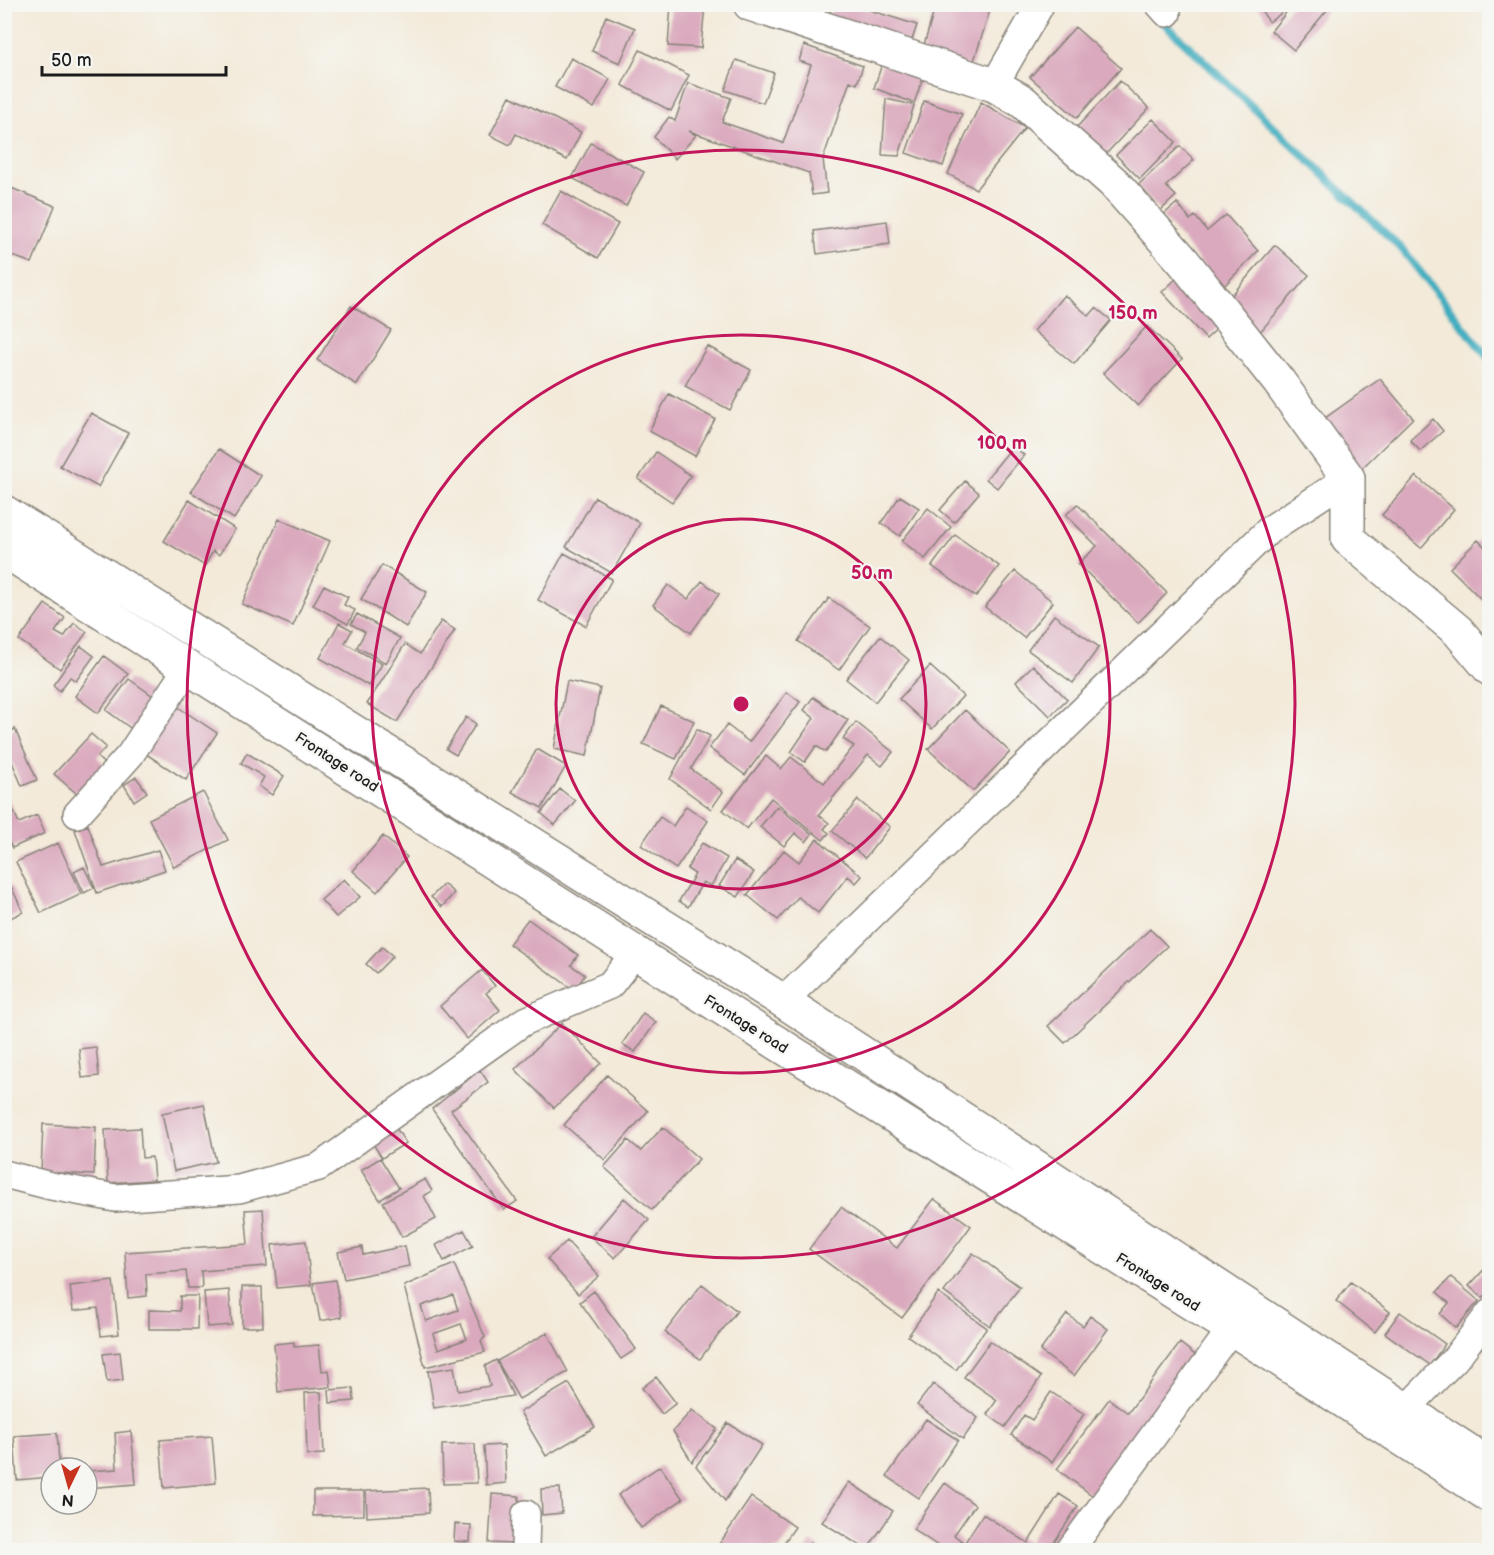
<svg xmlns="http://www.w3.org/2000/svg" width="1494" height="1555" viewBox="0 0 1494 1555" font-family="'Balsamiq Sans',sans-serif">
<rect width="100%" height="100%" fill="#f6f6f2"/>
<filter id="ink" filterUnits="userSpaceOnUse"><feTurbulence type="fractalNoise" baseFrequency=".0167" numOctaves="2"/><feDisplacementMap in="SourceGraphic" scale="12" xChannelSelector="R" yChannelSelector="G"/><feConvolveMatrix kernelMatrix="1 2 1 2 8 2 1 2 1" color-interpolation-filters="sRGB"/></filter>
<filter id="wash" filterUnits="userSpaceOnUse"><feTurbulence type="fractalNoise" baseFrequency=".008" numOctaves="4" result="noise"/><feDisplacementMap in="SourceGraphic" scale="24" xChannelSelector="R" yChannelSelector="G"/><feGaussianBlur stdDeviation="1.35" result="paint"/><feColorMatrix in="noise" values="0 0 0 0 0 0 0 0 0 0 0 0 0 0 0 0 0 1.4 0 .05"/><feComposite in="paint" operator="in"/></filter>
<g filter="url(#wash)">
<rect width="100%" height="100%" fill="#f3ead9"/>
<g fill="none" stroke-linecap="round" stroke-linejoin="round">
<!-- stream -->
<path stroke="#40adbf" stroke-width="8" d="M 1162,21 L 1401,248 L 1490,360"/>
</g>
<g id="blocks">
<!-- building -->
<path fill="#daa9bd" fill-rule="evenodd" d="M 671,4 L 705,4 L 701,48 L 668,46 Z
M 833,4 L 850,4 L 917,25 L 911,43 L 828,18 Z
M 936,4 L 992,4 L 972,67 L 922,52 Z
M 1257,4 L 1278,4 L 1283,12 L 1269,22 Z
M 1293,4 L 1332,4 L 1294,50 L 1271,31 Z
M 606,16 L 635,28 L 620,63 L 592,51 Z
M 1075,27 L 1121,68 L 1077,118 L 1030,77 Z
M 804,45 L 863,66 L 857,84 L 850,81 L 823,159 L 827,193 L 812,195 L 809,173 L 689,131 L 696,135 L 675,159 L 654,137 L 669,117 L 675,121 L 688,83 L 731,98 L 722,122 L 783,143 L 811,65 L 799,61 Z
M 640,50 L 689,75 L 671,111 L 622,85 Z
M 571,58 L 610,79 L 594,108 L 555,87 Z
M 736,60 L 774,73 L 763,103 L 725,90 Z
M 882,64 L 923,78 L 914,103 L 874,88 Z
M 1120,81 L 1149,108 L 1106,154 L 1077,127 Z
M 510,96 L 581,132 L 567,160 L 516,134 L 510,145 L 490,135 Z
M 886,99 L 914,105 L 899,156 L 882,155 Z
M 924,101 L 962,114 L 943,166 L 906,153 Z
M 981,102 L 1025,128 L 976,189 L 948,174 Z
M 1153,119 L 1176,142 L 1140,179 L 1116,155 Z
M 591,143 L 644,172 L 626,206 L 572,178 Z
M 1180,146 L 1194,160 L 1166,186 L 1176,196 L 1160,211 L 1137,186 Z
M 4,185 L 55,206 L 32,263 L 4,253 Z
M 561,191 L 618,224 L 598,258 L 542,225 Z
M 1177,203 L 1190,220 L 1195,216 L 1207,231 L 1226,215 L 1258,251 L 1222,288 L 1162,216 Z
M 887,221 L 890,244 L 817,254 L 814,231 Z
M 1275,245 L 1309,275 L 1259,333 L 1225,303 Z
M 1178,277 L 1222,324 L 1206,339 L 1162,292 Z
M 1064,295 L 1089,316 L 1096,308 L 1111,320 L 1074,364 L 1034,331 Z
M 351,306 L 391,330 L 357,385 L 317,360 Z
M 1147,326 L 1182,359 L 1138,406 L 1103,373 Z
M 707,346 L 751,370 L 730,410 L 685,386 Z
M 1380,379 L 1413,418 L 1360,470 L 1321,421 Z
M 669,394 L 715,419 L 695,456 L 649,431 Z
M 91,413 L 128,433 L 98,487 L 60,466 Z
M 1433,419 L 1443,431 L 1420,451 L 1410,440 Z
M 1013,446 L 1024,455 L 997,488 L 986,479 Z
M 219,449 L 261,476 L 234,519 L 191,492 Z
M 656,452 L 691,476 L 672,502 L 638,479 Z
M 1416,476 L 1454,509 L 1421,548 L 1382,515 Z
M 965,481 L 979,493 L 954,522 L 940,510 Z
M 900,496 L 919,508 L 900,536 L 881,523 Z
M 595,497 L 640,523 L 612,573 L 566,547 Z
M 189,500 L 235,529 L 219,555 L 213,551 L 205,566 L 164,541 Z
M 1077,504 L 1167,593 L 1138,623 L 1078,564 L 1097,546 L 1066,515 Z
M 928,508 L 951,527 L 925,559 L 902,541 Z
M 279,519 L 330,541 L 293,626 L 242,604 Z
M 955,535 L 999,566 L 976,597 L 932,566 Z
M 1478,540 L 1490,552 L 1490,608 L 1450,568 Z
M 564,553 L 612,579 L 586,626 L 538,600 Z
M 382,565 L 427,592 L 406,627 L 361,599 Z
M 1015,571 L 1053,602 L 1024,638 L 985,607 Z
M 702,581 L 719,594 L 691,633 L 653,605 L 668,585 L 688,599 Z
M 324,585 L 348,597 L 344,605 L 355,610 L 348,624 L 313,605 Z
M 829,598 L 870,626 L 839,670 L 798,641 Z
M 45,604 L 65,618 L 55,632 L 64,637 L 74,623 L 87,632 L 60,669 L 19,640 Z
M 357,614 L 400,638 L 386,663 L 357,647 L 365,632 L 351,624 Z
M 1054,615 L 1099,647 L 1073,683 L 1028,650 Z
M 441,621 L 455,630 L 397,722 L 367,704 L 405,644 L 420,654 Z
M 339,623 L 352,630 L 345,643 L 382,664 L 369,686 L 320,658 Z
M 880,636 L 909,660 L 875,702 L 846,679 Z
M 81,646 L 94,656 L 76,681 L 70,677 L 60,691 L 53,685 Z
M 104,656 L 128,674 L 98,713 L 75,696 Z
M 1033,665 L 1067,699 L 1050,716 L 1016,682 Z
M 930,666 L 963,696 L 932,729 L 899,699 Z
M 129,679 L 160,701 L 137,733 L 106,710 Z
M 567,681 L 600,688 L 587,756 L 554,749 Z
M 787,692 L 800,702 L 745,775 L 709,748 L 727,725 L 749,742 Z
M 813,697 L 848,720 L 826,752 L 816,746 L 805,762 L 791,752 L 814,718 L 804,710 Z
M 175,705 L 217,733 L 186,780 L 143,752 Z
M 661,706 L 694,721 L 676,759 L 643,744 Z
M 965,710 L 1010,752 L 973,791 L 928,749 Z
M 466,717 L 476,724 L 456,755 L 446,749 Z
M 856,722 L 893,752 L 882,766 L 868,755 L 819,815 L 829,823 L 824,829 L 829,833 L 823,840 L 771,798 L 747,829 L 723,810 L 766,756 L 781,769 L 791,757 L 824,783 L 854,746 L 843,739 Z
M 15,729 L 37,780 L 22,786 L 5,745 L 5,733 Z
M 697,729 L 710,736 L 691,769 L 723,792 L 711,809 L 670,779 Z
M 91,734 L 106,747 L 97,757 L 112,771 L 85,801 L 54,774 Z
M 537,749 L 566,766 L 542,808 L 512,792 Z
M 247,753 L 284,776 L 272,795 L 259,786 L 264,777 L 241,763 Z
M 136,777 L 147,792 L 134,801 L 124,785 Z
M 560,789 L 575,801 L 555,825 L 541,813 Z
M 203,792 L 228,840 L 174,867 L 149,819 Z
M 6,794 L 19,823 L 37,815 L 45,833 L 12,848 L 4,832 Z
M 858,800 L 890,827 L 865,858 L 832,831 Z
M 686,806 L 708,821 L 676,869 L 641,845 L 660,817 L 673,826 Z
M 777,806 L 812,834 L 806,842 L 795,833 L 784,846 L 760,827 Z
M 88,825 L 103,867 L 158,850 L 165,870 L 97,893 L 75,830 Z
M 383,836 L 407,857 L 377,892 L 353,871 Z
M 817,839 L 862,876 L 856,883 L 848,876 L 818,913 L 798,897 L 778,920 L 747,895 L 784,850 L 799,862 Z
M 58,843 L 82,894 L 41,913 L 16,862 Z
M 702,843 L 727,858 L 711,886 L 703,882 L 688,907 L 679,901 L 695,874 L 687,869 Z
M 735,860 L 754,872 L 738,897 L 719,886 Z
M 84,867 L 94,888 L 84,893 L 74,872 Z
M 344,879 L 360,897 L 336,917 L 321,900 Z
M 444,884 L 454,893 L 442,907 L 431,897 Z
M 11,886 L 23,912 L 4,921 L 4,888 Z
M 528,919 L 578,955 L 571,965 L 585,975 L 574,990 L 509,944 Z
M 1150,929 L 1167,946 L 1065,1043 L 1048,1026 Z
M 382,947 L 393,956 L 376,973 L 366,964 Z
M 482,970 L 495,986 L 486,993 L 500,1010 L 467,1039 L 440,1006 Z
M 643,1013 L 656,1022 L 635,1052 L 622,1044 Z
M 562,1023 L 601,1063 L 554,1108 L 515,1069 Z
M 96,1047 L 99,1076 L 82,1078 L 79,1049 Z
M 480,1070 L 488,1082 L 451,1110 L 517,1201 L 504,1210 L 432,1109 Z
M 607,1075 L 648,1111 L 605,1160 L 564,1125 Z
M 204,1104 L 216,1162 L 174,1171 L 162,1113 Z
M 43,1124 L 96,1127 L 94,1175 L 41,1172 Z
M 663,1127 L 699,1159 L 652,1210 L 604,1167 L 628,1140 L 641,1151 Z
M 140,1128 L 142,1158 L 152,1157 L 154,1180 L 108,1183 L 105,1130 Z
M 396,1128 L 406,1143 L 382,1158 L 373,1144 Z
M 380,1158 L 399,1188 L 380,1200 L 361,1170 Z
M 425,1179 L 432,1191 L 424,1196 L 436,1219 L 402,1237 L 383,1202 Z
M 624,1198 L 649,1220 L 615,1258 L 591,1237 Z
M 934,1199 L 971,1226 L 902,1318 L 809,1249 L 841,1207 L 897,1248 Z
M 263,1209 L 267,1266 L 201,1271 L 202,1288 L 188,1288 L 186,1271 L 146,1274 L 147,1296 L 128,1298 L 125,1252 L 248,1244 L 245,1210 Z
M 464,1230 L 473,1246 L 444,1261 L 436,1245 Z
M 306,1241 L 311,1285 L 277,1288 L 272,1245 Z
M 567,1241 L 599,1276 L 578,1294 L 547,1259 Z
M 405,1246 L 409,1266 L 344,1279 L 338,1252 L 362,1247 L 363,1255 Z
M 973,1253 L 1020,1287 L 990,1326 L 944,1292 Z
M 1490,1263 L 1490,1291 L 1483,1298 L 1469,1286 Z
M 454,1264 L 485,1337 L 481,1341 L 485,1352 L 425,1367 L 404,1286 ZM 453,1295 L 458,1310 L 426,1321 L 421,1306 ZM 461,1324 L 467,1339 L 438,1349 L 433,1334 Z
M 1451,1277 L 1479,1301 L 1456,1328 L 1440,1314 L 1449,1303 L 1437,1292 Z
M 335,1280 L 342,1317 L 320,1321 L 313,1283 Z
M 113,1281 L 119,1334 L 101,1336 L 98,1308 L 73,1311 L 70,1286 Z
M 1351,1282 L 1390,1312 L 1375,1332 L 1336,1301 Z
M 702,1284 L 737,1311 L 700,1359 L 665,1332 Z
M 242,1287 L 262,1287 L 263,1327 L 242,1327 Z
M 229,1290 L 232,1325 L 207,1327 L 204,1292 Z
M 594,1291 L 636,1349 L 621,1359 L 580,1302 Z
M 938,1293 L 987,1328 L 956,1370 L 908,1336 Z
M 180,1296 L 198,1296 L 197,1329 L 149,1329 L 149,1310 L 180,1311 Z
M 1400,1312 L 1445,1344 L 1430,1365 L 1385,1333 Z
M 1067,1314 L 1083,1326 L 1090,1316 L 1108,1329 L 1074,1376 L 1040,1351 Z
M 547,1333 L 568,1372 L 519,1399 L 497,1361 Z
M 1490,1338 L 1490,1354 L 1482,1348 Z
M 990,1341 L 1041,1377 L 1005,1427 L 987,1414 L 997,1400 L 964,1377 Z
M 294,1342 L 294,1347 L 319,1345 L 322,1371 L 329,1370 L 331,1387 L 278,1392 L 274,1344 Z
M 1180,1343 L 1200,1359 L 1097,1499 L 1057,1469 L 1109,1399 L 1128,1413 Z
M 120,1352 L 123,1380 L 107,1382 L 103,1354 Z
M 496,1360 L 513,1396 L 434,1408 L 428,1371 L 454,1367 L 458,1391 L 490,1386 L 485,1366 Z
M 656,1377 L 676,1403 L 662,1414 L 642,1388 Z
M 569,1383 L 595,1427 L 546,1456 L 520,1412 Z
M 933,1384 L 978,1418 L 963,1439 L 917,1405 Z
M 353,1388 L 354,1401 L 330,1403 L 329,1390 Z
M 321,1392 L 324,1454 L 307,1455 L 305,1393 Z
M 1051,1392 L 1084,1414 L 1052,1462 L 1011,1435 L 1024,1415 L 1032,1420 Z
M 692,1410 L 717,1429 L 692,1462 L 673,1431 Z
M 926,1419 L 958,1440 L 919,1498 L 887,1476 Z
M 728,1423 L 762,1445 L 725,1501 L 696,1466 Z
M 131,1431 L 136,1484 L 87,1488 L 87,1471 L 117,1469 L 115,1433 Z
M 57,1433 L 59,1461 L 65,1461 L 66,1468 L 51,1468 L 51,1477 L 17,1480 L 14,1436 Z
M 212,1436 L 216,1483 L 164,1488 L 160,1440 Z
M 475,1444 L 477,1483 L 443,1484 L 442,1445 Z
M 504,1445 L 506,1483 L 486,1485 L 484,1446 Z
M 660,1466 L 683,1499 L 641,1528 L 618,1495 Z
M 849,1482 L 893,1511 L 867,1550 L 822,1522 Z
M 945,1483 L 975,1505 L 954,1535 L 963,1542 L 958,1550 L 944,1550 L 913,1529 Z
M 428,1488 L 429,1513 L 367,1517 L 366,1491 Z
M 560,1488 L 562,1513 L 542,1515 L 541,1489 Z
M 313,1491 L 364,1491 L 364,1515 L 313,1516 Z
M 492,1494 L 519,1496 L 517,1544 L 489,1543 Z
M 1059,1494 L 1078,1506 L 1049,1550 L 960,1550 L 983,1514 L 1028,1543 Z
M 751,1497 L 795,1527 L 779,1550 L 726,1550 L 718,1546 Z
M 455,1524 L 471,1525 L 470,1542 L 454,1541 Z
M 811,1542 L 823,1550 L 806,1550 Z"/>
</g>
</g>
<g filter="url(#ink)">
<use href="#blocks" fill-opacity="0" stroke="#88837a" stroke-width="1.5"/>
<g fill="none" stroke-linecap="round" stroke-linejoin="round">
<defs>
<path id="minor" d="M 1159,4 L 1167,13
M 994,85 L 1039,7 L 1037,4
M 77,814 L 130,755 L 188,667
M 783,1001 L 1269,530 L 1348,478
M 4,1174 L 51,1186 L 115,1198 L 239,1189 L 319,1167 L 523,1022 L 610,985 L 635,953
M 1405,1410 L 1455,1359 L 1490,1313
M 525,1550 L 526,1514
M 1070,1550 L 1243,1313"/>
<path id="tertiary" d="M 750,4 L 994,85 L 1022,101 L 1114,183 L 1183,261 L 1279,382 L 1348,478 L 1348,539 L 1458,631 L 1490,669"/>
<path id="secondary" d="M 4,512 L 783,1001 L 1490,1465
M 4,550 L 766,1036 L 1231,1328 L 1490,1496"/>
</defs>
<!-- minor casing -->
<use href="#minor" stroke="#88837a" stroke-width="30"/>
<!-- tertiary casing -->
<use href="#tertiary" stroke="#88837a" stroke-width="36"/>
<!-- secondary casing -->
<use href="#secondary" stroke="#88837a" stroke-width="36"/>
<!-- minor -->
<use href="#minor" stroke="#fff" stroke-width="27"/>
<!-- tertiary -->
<use href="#tertiary" stroke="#fff" stroke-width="33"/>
<!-- secondary -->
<use href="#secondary" stroke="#fff" stroke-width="33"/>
</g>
</g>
<!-- distance rings -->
<g fill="none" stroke="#c2185b" stroke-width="3">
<circle cx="741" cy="704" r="185"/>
<circle cx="741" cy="704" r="369"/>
<circle cx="741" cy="704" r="554"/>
</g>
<g text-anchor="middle" stroke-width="4.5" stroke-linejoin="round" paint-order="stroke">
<!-- street labels -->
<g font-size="15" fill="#1c1c1c" stroke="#f6f6f2">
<text transform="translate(337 762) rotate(33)" y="5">Frontage road</text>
<text transform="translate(746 1024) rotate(32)" y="5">Frontage road</text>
<text transform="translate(1158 1282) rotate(32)" y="5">Frontage road</text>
</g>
</g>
<circle cx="741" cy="704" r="9" fill="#c2185b" stroke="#f6f6f2" stroke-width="3"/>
<g font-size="18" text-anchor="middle" font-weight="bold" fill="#c2185b" stroke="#f6f6f2" stroke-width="4.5" stroke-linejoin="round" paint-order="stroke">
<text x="1133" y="319">150 m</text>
<text x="1002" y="449">100 m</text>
<text x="872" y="579">50 m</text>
</g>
<!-- margin -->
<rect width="1494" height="1555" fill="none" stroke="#f6f6f2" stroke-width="24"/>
<!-- north arrow -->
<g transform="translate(69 1486) rotate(185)"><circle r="28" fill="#f6f6f2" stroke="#9f9f9c" stroke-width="1.5"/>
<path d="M0-4.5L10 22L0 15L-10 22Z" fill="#c8321e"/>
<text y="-9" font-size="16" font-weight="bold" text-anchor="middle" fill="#1c1c1c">N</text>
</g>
<!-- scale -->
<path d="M42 66v9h184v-9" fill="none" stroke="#1c1c1c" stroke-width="3"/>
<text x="51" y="66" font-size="18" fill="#1c1c1c" stroke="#f6f6f2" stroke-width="4.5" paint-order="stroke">50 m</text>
</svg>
